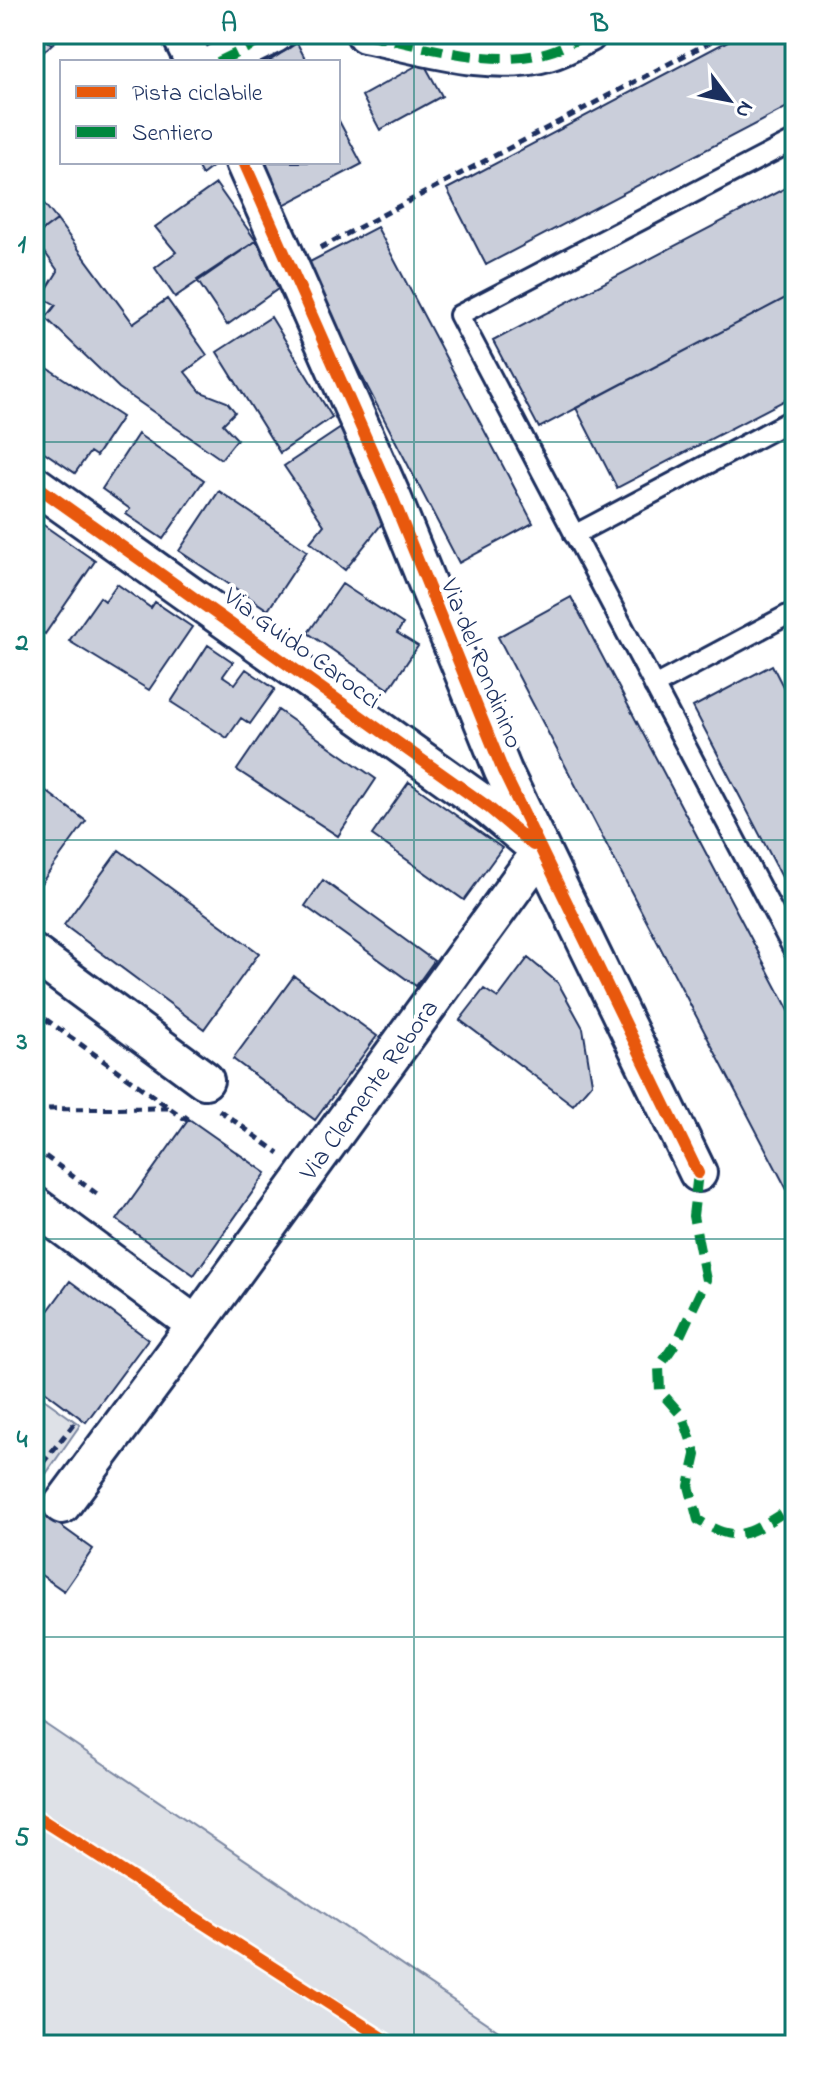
<svg xmlns="http://www.w3.org/2000/svg" width="829" height="2079" viewBox="0 0 829 2079" font-family="'Indie Flower',sans-serif">
<rect width="100%" height="100%" fill="#fff"/>
<filter id="ink" filterUnits="userSpaceOnUse"><feTurbulence type="fractalNoise" baseFrequency=".0125" numOctaves="2"/><feDisplacementMap in="SourceGraphic" scale="16" xChannelSelector="R" yChannelSelector="G"/><feConvolveMatrix kernelMatrix="1 2 1 2 8 2 1 2 1" color-interpolation-filters="sRGB"/></filter>
<g filter="url(#ink)">
<!-- green -->
<path fill="#dee1e7" stroke="#7c88a2" stroke-width="2" d="M 34,1392 L 80,1425 L 34,1491 Z
M 34,1717 L 42,1722 L 519,2045 L 34,2045 Z"/>
<!-- building -->
<path fill="#caceda" stroke="#1b2f5e" stroke-width="2" d="M 34,34 L 52,44 L 34,61 Z
M 39,34 L 64,34 L 52,44 Z
M 199,34 L 225,34 L 207,46 Z
M 741,34 L 795,34 L 795,103 L 486,265 L 447,189 Z
M 297,43 L 307,62 L 268,62 Z
M 423,62 L 442,96 L 380,130 L 362,96 Z
M 338,119 L 362,164 L 278,208 L 255,162 L 338,162 Z
M 195,162 L 219,162 L 202,175 Z
M 795,183 L 795,293 L 539,428 L 493,341 Z
M 216,184 L 256,241 L 175,297 L 155,268 L 176,252 L 155,227 Z
M 34,191 L 57,220 L 34,237 Z
M 57,220 L 133,323 L 167,299 L 207,355 L 185,372 L 201,392 L 227,402 L 235,412 L 223,424 L 237,439 L 221,459 L 119,388 L 46,318 L 56,305 L 42,297 L 58,271 L 34,237 Z
M 377,227 L 533,523 L 459,563 L 304,265 Z
M 256,241 L 285,284 L 227,325 L 197,280 Z
M 34,253 L 44,260 L 34,275 Z
M 795,293 L 795,395 L 617,488 L 576,408 Z
M 271,317 L 332,417 L 280,453 L 217,352 Z
M 46,367 L 122,417 L 96,456 L 90,452 L 75,473 L 34,445 L 34,386 Z
M 341,428 L 384,521 L 345,570 L 310,542 L 324,525 L 284,466 Z
M 138,434 L 204,480 L 163,539 L 126,514 L 130,509 L 102,489 Z
M 219,491 L 307,551 L 268,610 L 179,551 Z
M 42,524 L 95,561 L 45,634 L 34,626 L 34,536 Z
M 117,584 L 151,608 L 155,602 L 192,627 L 149,690 L 69,641 L 100,597 L 105,601 Z
M 342,584 L 403,624 L 397,633 L 418,646 L 389,689 L 308,633 Z
M 571,597 L 795,1022 L 795,1205 L 498,637 Z
M 208,645 L 233,662 L 223,676 L 235,684 L 246,669 L 275,689 L 250,724 L 241,718 L 227,738 L 171,702 Z
M 772,665 L 795,710 L 795,902 L 693,707 Z
M 278,710 L 376,779 L 338,836 L 237,770 Z
M 34,782 L 86,821 L 34,893 Z
M 409,782 L 502,848 L 464,900 L 372,835 Z
M 119,850 L 259,953 L 204,1029 L 64,925 Z
M 323,880 L 434,961 L 416,986 L 305,906 Z
M 528,958 L 558,983 L 583,1028 L 592,1083 L 573,1105 L 460,1020 L 484,989 L 498,998 Z
M 294,976 L 377,1036 L 315,1120 L 233,1059 Z
M 189,1119 L 266,1173 L 194,1275 L 117,1220 Z
M 70,1281 L 148,1339 L 86,1422 L 34,1383 L 34,1330 Z
M 43,1513 L 93,1549 L 64,1591 L 34,1570 L 34,1525 Z"/>
<g fill="none" stroke-linecap="round" stroke-linejoin="round">
<defs>
<path id="service" d="M 795,140 L 459,315 L 795,953
M 574,535 L 795,418
M 654,686 L 795,611"/>
<path id="minor" d="M 180,34 L 194,62
M 365,34 C 421,45 492,69 548,52 C 562,48 575,40 588,34
M 218,62 L 275,34
M 244,162 L 393,499 L 503,771 L 698,1173
M 34,484 L 488,807 L 531,843
M 34,954 L 205,1080
M 34,1205 L 196,1325 L 62,1505
M 196,1325 L 540,852"/>
</defs>
<!-- service casing -->
<use href="#service" stroke="#1b2f5e" stroke-width="24"/>
<!-- minor casing -->
<use href="#minor" stroke="#1b2f5e" stroke-width="42"/>
<!-- path -->
<path stroke="#1b2f5e" stroke-width="5" stroke-dasharray="8 6" stroke-linecap="butt" d="M 320,248 L 725,34
M 34,1011 L 185,1119 L 191,1111
M 34,1109 L 169,1108
M 219,1110 L 279,1153
M 34,1148 L 101,1197
M 34,1451 L 45,1461
M 34,1474 L 73,1425 L 78,1428"/>
<!-- service -->
<use href="#service" stroke="#fff" stroke-width="18"/>
<!-- minor -->
<use href="#minor" stroke="#fff" stroke-width="36"/>
<!-- quiet -->
<path stroke="#00873e" stroke-width="10" stroke-dasharray="20 10" stroke-linecap="butt" d="M 365,34 C 421,45 492,69 548,52 C 562,48 575,40 588,34
M 218,62 L 275,34
M 698,1173 L 693,1216 L 706,1280 L 679,1338 L 659,1367 L 660,1391 L 683,1417 L 696,1455 L 689,1486 L 698,1520 C 735,1543 746,1536 781,1514"/>
<defs>
<path id="cycleway" d="M 244,162 L 393,499 L 503,771 L 698,1173
M 34,484 L 488,807 L 533,845
M 34,1815 L 394,2045"/>
</defs>
<!-- cycleway casing -->
<use href="#cycleway" stroke="#fff" stroke-width="17"/>
<!-- cycleway -->
<use href="#cycleway" stroke="#e8590c" stroke-width="12"/>
</g>
</g>
<!-- grid -->
<path fill="none" stroke="#0f766e" stroke-width="2" stroke-opacity="0.55" d="M 414,34 L 414,2045M 34,442 L 795,442M 34,840 L 795,840M 34,1239 L 795,1239M 34,1637 L 795,1637"/>
<g text-anchor="middle" stroke-width="8" stroke-linejoin="round" paint-order="stroke">
<!-- street labels -->
<g font-size="26" fill="#1b2f5e" stroke="#fff">
<text transform="translate(303 647) rotate(36)" y="9">Via Guido Carocci</text>
<text transform="translate(483 663) rotate(68)" y="9">Via del Rondinino</text>
<text transform="translate(368 1089) rotate(-54)" y="9">Via Clemente Rebora</text>
</g>
</g>
<!-- margin -->
<rect width="829" height="2079" fill="none" stroke="#fff" stroke-width="88"/>
<!-- legend -->
<rect x="60" y="60" width="280" height="104" fill="#ffffff" stroke="#a4acbf" stroke-width="2"/>
<rect x="76" y="86" width="40" height="12" fill="#e8590c" stroke="#a4acbf" stroke-width="2"/>
<text x="132" y="100" font-size="24" fill="#1b2f5e">Pista ciclabile</text>
<rect x="76" y="126" width="40" height="12" fill="#00873e" stroke="#a4acbf" stroke-width="2"/>
<text x="132" y="140" font-size="24" fill="#1b2f5e">Sentiero</text>
<!-- north arrow -->
<g transform="translate(729 100) rotate(122)" stroke="#ffffff" stroke-width="6" paint-order="stroke">
<path d="M0-6L14 30L0 20L-14 30Z" fill="#1b2f5e"/>
<text y="-12" font-size="22" font-weight="bold" text-anchor="middle" fill="#1b2f5e">N</text>
</g>
<rect x="44" y="44" width="741" height="1991" fill="none" stroke="#0f766e" stroke-width="3"/>
<g font-size="26" text-anchor="middle" font-weight="bold" fill="#0f766e">
<text x="229" y="31">A</text>
<text x="600" y="31">B</text>
<text x="22" y="252">1</text>
<text x="22" y="650">2</text>
<text x="22" y="1049">3</text>
<text x="22" y="1447">4</text>
<text x="22" y="1845">5</text>
</g>
</svg>
